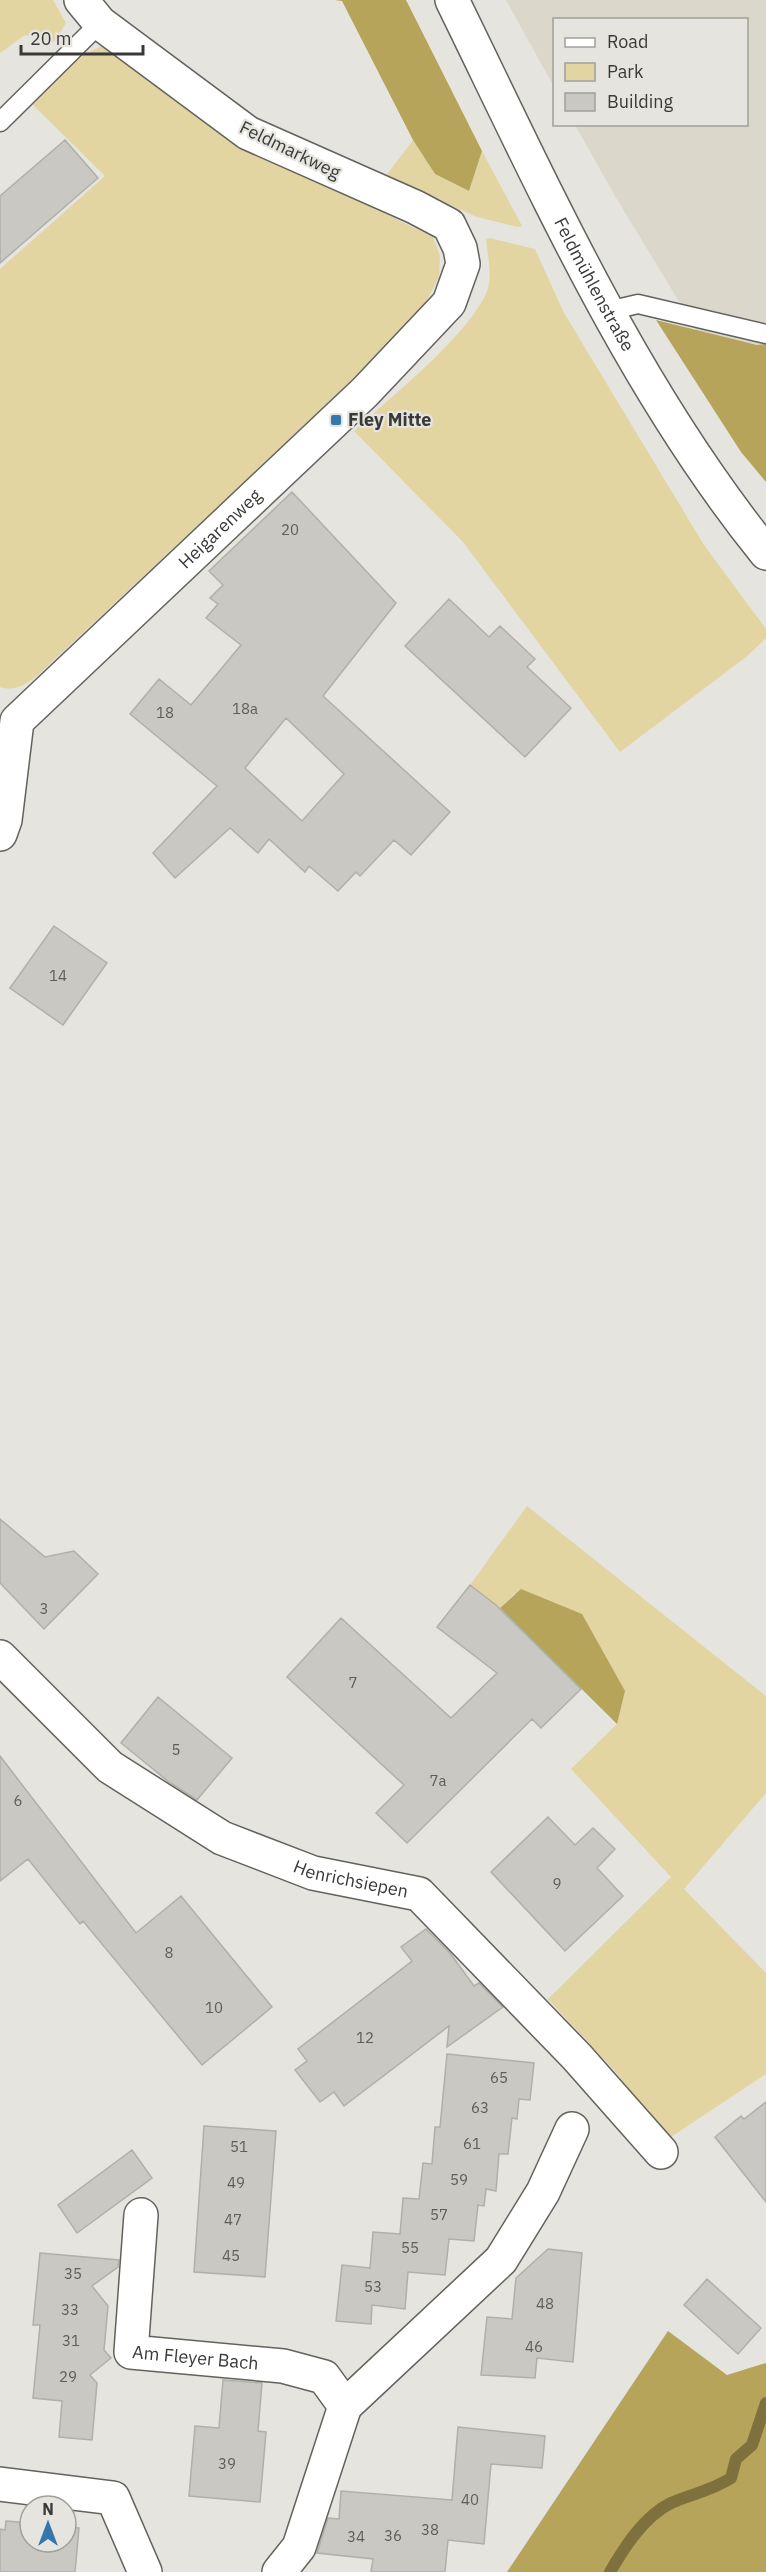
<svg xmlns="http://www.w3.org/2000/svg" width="766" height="2572" viewBox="0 0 766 2572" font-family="'IBM Plex Sans',sans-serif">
<rect width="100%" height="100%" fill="#e5e4df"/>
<!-- built -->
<path fill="#dbd8cb" d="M 506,0 L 766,0 L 766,445 L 615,196 L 575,125 L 746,124 L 746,20 L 554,20 L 554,87 Z"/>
<!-- green -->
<path fill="#e2d5a2" d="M 0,0 L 53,0 L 66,23 L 54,42 L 25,35 L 0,53 Z
M 103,46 L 243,145 L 433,237 L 440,256 L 439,277 L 422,310 L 333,398 L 39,674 C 27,684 16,692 0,687 L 0,269 L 105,176 L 31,103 C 53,82 74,56 103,46 Z
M 413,140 L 435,174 L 469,191 L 482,151 L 522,226 L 518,227 L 477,217 L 386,176 Z
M 490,238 L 535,249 L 564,313 L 704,545 L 766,629 L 766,638 L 746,657 L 620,752 L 463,542 L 354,431 C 393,395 459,343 484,298 C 494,281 488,257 486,239 Z
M 527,1506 L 766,1696 L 766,1793 L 684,1889 L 766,1973 L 766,2074 L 668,2139 L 614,2070 L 548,1999 L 671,1877 L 571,1769 L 617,1724 L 625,1691 L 514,1594 L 500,1608 L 470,1585 Z"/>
<!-- forest -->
<path fill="#b6a45a" d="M 335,0 L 406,0 L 482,151 L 469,191 L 435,174 L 413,140 L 342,1 Z
M 656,320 L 757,345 L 766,344 L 766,482 L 741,452 Z
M 521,1589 L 582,1614 L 625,1691 L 617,1724 L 500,1608 Z
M 668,2331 L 727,2375 L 766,2363 L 766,2572 L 507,2572 Z"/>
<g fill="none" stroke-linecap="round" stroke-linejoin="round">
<!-- stream -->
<path stroke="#7e713d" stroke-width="12" d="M 610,2572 C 624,2548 644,2516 671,2503 C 691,2494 711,2491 731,2478 L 736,2459 L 752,2445 L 766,2403"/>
</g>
<!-- building -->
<path fill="#c9c8c2" stroke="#b1afaa" stroke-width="1.5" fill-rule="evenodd" d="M 65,140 L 98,178 L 0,263 L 0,196 Z
M 292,492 L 396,603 L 323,696 L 450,812 L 411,855 L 394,840 L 360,876 L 356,872 L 338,891 L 309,866 L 305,872 L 269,839 L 258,853 L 230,828 L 175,878 L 153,853 L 217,786 L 130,714 L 159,679 L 191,705 L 241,645 L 206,618 L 218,604 L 210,598 L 223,585 L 209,571 ZM 286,718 L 344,774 L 302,821 L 245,768 Z
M 449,599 L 489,637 L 500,626 L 535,659 L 527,667 L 571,708 L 525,757 L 405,646 Z
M 54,926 L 107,963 L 63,1025 L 10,988 Z
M 0,1519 L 45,1557 L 74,1551 L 98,1574 L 44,1629 L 0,1583 Z
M 470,1585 L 496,1605 L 581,1689 L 541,1728 L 532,1719 L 407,1843 L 376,1813 L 404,1785 L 287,1677 L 341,1618 L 451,1718 L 497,1673 L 437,1627 Z
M 158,1697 L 232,1758 L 197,1800 L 169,1782 L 121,1743 Z
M 0,1756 L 136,1933 L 181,1896 L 272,2007 L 202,2065 L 83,1921 L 80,1924 L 28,1859 L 0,1881 Z
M 548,1817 L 575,1845 L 593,1828 L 615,1849 L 597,1868 L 623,1896 L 565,1951 L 491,1872 Z
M 426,1929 L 450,1953 L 474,1986 L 479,1983 L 503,2007 L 447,2047 L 449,2026 L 344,2106 L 334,2092 L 320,2102 L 295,2070 L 307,2061 L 298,2049 L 412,1961 L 401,1947 Z
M 447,2054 L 534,2063 L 530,2100 L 519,2099 L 517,2119 L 512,2118 L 508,2154 L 499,2154 L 496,2191 L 486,2189 L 484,2206 L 478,2205 L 474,2241 L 449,2239 L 445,2275 L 408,2272 L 405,2309 L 372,2305 L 371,2324 L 336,2321 L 342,2265 L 370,2268 L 373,2232 L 400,2234 L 403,2198 L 419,2199 L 423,2163 L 432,2164 L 435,2127 L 440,2127 Z
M 766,2102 L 766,2202 L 715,2137 L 741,2116 L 744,2119 Z
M 204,2126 L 276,2131 L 265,2277 L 194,2272 Z
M 132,2150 L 152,2178 L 77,2233 L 58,2205 Z
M 548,2249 L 582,2253 L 573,2362 L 537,2358 L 535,2378 L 481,2375 L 487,2317 L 512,2319 L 516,2278 Z
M 40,2253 L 119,2260 L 118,2267 L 92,2286 L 108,2306 L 104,2350 L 111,2358 L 90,2375 L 97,2383 L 92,2440 L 59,2437 L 62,2401 L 33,2398 L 40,2325 L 33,2325 Z
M 707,2279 L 761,2328 L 738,2354 L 684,2305 Z
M 223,2380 L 262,2383 L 258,2431 L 266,2432 L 260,2502 L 189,2496 L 195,2426 L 219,2428 Z
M 458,2427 L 545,2436 L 542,2468 L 491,2464 L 484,2544 L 448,2540 L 445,2572 L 371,2572 L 373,2559 L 317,2553 L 328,2518 L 339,2519 L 341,2491 L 452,2500 Z
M 6,2521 L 30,2523 L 30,2542 L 66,2542 L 66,2527 L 79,2528 L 75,2572 L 0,2572 L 0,2529 L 5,2530 Z"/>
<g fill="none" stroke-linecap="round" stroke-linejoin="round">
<defs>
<path id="lane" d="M 0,122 L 100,23
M 608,311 L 638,304 L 766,334"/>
<g id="street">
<path id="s1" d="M 0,834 L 5,820 L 17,721 L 365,392 L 449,303 L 463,264 L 460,248 L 449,225 L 415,207 L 248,133 L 100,23 L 81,0"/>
<path id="s2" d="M 0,1657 L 110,1767 L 222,1838 L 313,1873 L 419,1894 L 577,2057 L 661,2152"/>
<path id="s3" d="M 141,2215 L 131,2352 L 283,2366 L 324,2377 L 345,2406 L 299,2547 L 279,2572"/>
<path d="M 345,2406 L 501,2260 L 543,2192 L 572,2129"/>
<path d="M 0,2484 L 113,2498 L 145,2572"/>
</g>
<g id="secondary">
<path id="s4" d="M 452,0 C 545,190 632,387 766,553"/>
</g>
</defs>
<!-- lane casing -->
<use href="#lane" stroke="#63625d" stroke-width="21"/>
<!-- street casing -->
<use href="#street" stroke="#63625d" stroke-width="36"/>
<!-- secondary casing -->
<use href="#secondary" stroke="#63625d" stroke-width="36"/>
<!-- lane -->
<use href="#lane" stroke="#fff" stroke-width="18"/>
<!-- street -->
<use href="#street" stroke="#fff" stroke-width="33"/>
<!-- secondary -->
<use href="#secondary" stroke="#fff" stroke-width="33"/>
</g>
<!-- markers -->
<rect fill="#3377ac" stroke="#e5e4df" stroke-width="2" x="330" y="414" width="12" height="12" rx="3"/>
<g text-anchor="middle" stroke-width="4.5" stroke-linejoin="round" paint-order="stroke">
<!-- number labels -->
<g font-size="15" fill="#5d5d5a">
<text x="290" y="535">20</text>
<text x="245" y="714">18a</text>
<text x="165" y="718">18</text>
<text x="58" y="981">14</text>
<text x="44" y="1614">3</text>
<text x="353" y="1688">7</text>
<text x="176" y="1755">5</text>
<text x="438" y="1786">7a</text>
<text x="18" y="1806">6</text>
<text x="557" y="1889">9</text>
<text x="169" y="1958">8</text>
<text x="214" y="2013">10</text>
<text x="365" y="2043">12</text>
<text x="499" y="2083">65</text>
<text x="480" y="2113">63</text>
<text x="472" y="2149">61</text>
<text x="239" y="2152">51</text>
<text x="459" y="2185">59</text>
<text x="236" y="2188">49</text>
<text x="439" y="2220">57</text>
<text x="233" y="2225">47</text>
<text x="410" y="2253">55</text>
<text x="231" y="2261">45</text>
<text x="73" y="2279">35</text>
<text x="373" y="2292">53</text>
<text x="545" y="2309">48</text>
<text x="70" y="2315">33</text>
<text x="71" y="2346">31</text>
<text x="534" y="2352">46</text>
<text x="68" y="2382">29</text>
<text x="227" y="2469">39</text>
<text x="470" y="2505">40</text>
<text x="430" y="2535">38</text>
<text x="393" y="2541">36</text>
<text x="356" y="2542">34</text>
</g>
<!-- street labels -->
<g font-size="18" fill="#393937" stroke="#e5e4df">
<text transform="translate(290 150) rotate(26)" y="6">Feldmarkweg</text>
<text dy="6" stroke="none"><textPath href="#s4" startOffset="318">Feldmühlenstraße</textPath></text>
<text dy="6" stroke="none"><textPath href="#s1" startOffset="394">Heigarenweg</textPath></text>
<text dy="6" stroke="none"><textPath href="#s2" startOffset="424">Henrichsiepen</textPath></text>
<text dy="6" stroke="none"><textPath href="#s3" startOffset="202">Am Fleyer Bach</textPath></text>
</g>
<!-- poi labels -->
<g font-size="18" font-weight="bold" fill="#393937" stroke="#e5e4df" text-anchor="start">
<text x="348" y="426">Fley Mitte</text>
</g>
</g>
<!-- legend -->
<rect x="553" y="18" width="195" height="108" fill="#e5e4df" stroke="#a0a09c" stroke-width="1.5"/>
<rect x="565" y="38" width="30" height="9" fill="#ffffff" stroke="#a0a09c" stroke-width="1.5"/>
<text x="607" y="48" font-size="18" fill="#393937">Road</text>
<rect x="565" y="63" width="30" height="18" fill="#e2d5a2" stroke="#a0a09c" stroke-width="1.5"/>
<text x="607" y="78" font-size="18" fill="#393937">Park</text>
<rect x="565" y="93" width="30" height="18" fill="#c9c8c2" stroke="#a0a09c" stroke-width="1.5"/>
<text x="607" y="108" font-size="18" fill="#393937">Building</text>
<!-- north arrow -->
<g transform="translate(48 2524)"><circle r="28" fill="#e5e4df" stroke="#a0a09c" stroke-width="1.5"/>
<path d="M0-4.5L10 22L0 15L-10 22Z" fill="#3377ac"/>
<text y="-9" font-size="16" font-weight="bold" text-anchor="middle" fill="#393937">N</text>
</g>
<!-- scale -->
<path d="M21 45v9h122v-9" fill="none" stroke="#393937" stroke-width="3"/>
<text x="30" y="45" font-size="18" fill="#393937" stroke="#e5e4df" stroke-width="4.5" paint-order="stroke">20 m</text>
</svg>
